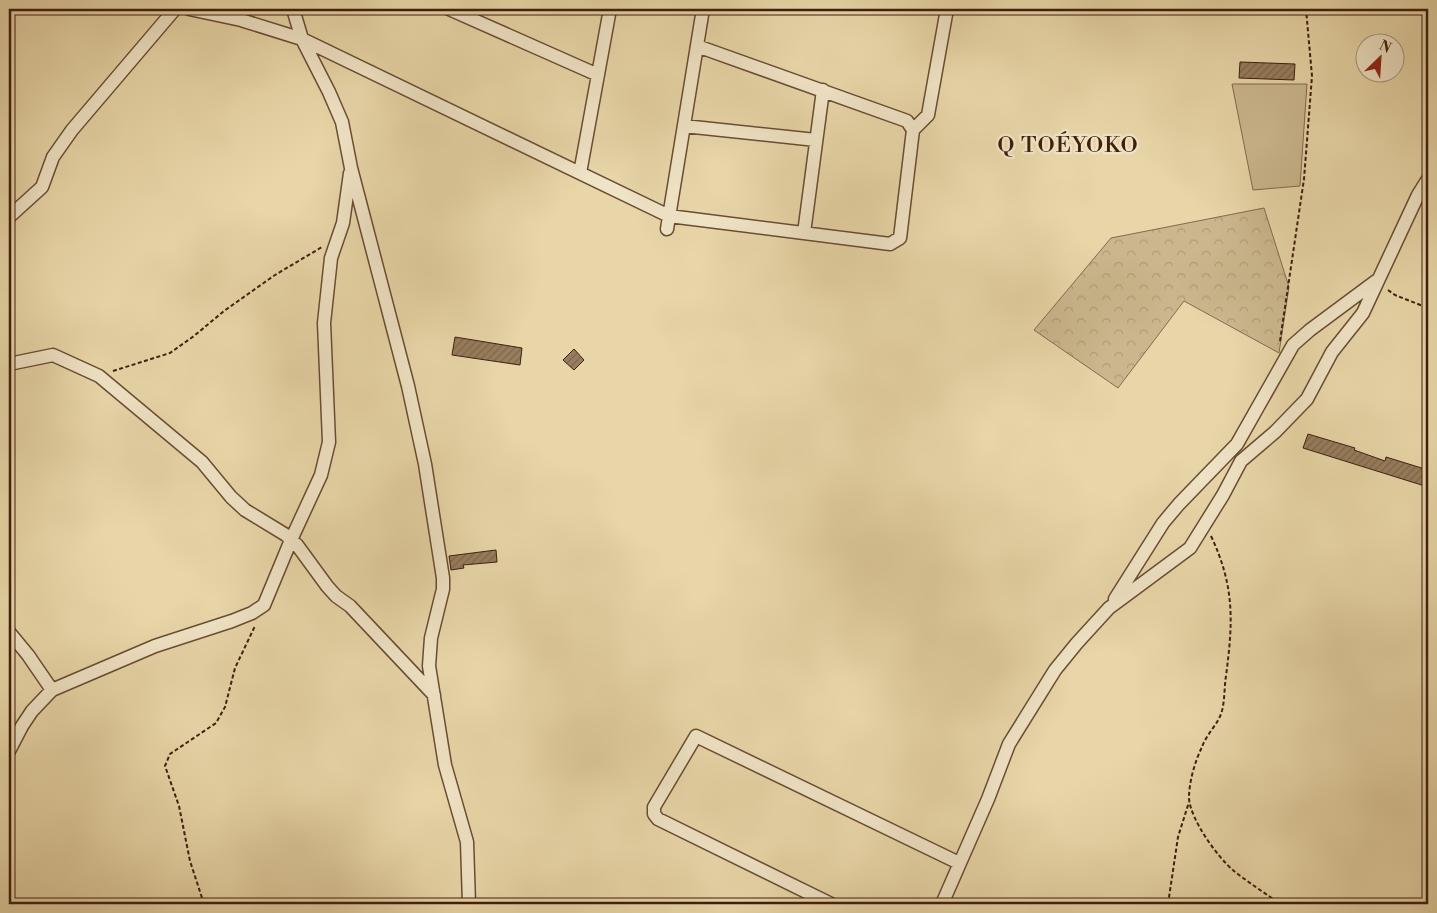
<svg xmlns="http://www.w3.org/2000/svg" width="1437" height="913" viewBox="0 0 1437 913" font-family="'Libre Bodoni',serif">
<defs>
<pattern id="forest-crowns" width="20" height="18" patternUnits="userSpaceOnUse" patternTransform="scale(1.25)"><rect width="20" height="18" fill="#cbb78e"/><path d="M2 6a3 3 0 1 1 6 0M12 15a3 3 0 1 1 6 0" fill="none" stroke="#af9d79"/></pattern>
<pattern id="building-hatch" width="6" height="6" patternUnits="userSpaceOnUse" patternTransform="scale(1.25)"><rect width="6" height="6" fill="#977e5e"/><path d="M-1 1l2-2M0 6l6-6M5 7l2-2" fill="none" stroke="#7d674c"/></pattern>
</defs>
<rect width="100%" height="100%" fill="#e8d6a8"/>
<filter id="stains"><feTurbulence type="fractalNoise" baseFrequency=".004" numOctaves="4"/><feColorMatrix values="0 0 0 0 .2 0 0 0 0 .09 0 0 0 0 .02 0 0 0 .5 -.17"/></filter>
<radialGradient id="worn" r=".72"><stop offset=".6" stop-color="#630" stop-opacity="0"/><stop offset="1" stop-color="#630" stop-opacity=".3"/></radialGradient>
<!-- green -->
<path fill="#cbb78e" stroke="#856a4e" d="M 1232,84 L 1307,84 L 1300,186 L 1253,190 Z"/>
<!-- forest -->
<path fill="url(#forest-crowns)" stroke="#856a4e" d="M 1264,208 L 1289,287 L 1279,353 L 1184,301 L 1118,388 L 1034,330 L 1111,238 Z"/>
<!-- building -->
<path fill="url(#building-hatch)" stroke="#3f1e0e" d="M 1240,62 L 1295,64 L 1294,80 L 1239,78 Z
M 455,337 L 522,348 L 520,365 L 452,355 Z
M 574,349 L 584,360 L 574,370 L 563,360 Z
M 1308,434 L 1355,448 L 1354,450 L 1385,461 L 1386,457 L 1428,470 L 1428,487 L 1303,448 Z
M 496,550 L 497,562 L 463,565 L 464,568 L 451,570 L 449,556 Z"/>
<g fill="none" stroke-linecap="round" stroke-linejoin="round">
<defs>
<path id="minor" d="M 189,9 L 241,20 L 302,39 L 669,216 L 890,244 L 900,238 L 913,130 L 907,121 L 697,46
M 293,9 L 302,39 L 329,92 L 342,122 L 351,168 L 408,386 L 425,464 L 443,578 L 443,589 L 431,638 L 429,666 L 445,765 L 467,842 L 469,904
M 449,9 L 598,75
M 684,126 L 816,140
M 913,130 L 928,115 L 947,9
M 580,173 L 610,9
M 9,217 L 42,187 L 53,157 L 72,130 L 175,9
M 667,229 L 703,9
M 804,233 L 823,90
M 9,364 L 53,355 L 99,376 L 202,462 L 231,497 L 245,510 L 286,535 L 297,545 L 327,586 L 336,596 L 350,606 L 434,695
M 1115,599 L 1163,523 L 1179,504 L 1237,444 L 1293,345 L 1310,330 L 1376,281
M 9,632 L 28,655 L 52,690
M 9,751 L 22,726 L 32,711 L 52,690 L 155,646 L 232,621 L 252,613 L 264,605 L 291,540 L 321,475 L 329,442 L 324,323 L 331,258 L 343,223 L 350,173
M 831,904 L 658,819 L 654,814 L 654,807 L 696,736 L 959,863
M 942,904 L 988,799 L 1009,744 L 1055,670 L 1077,643 L 1109,608 L 1190,548 L 1223,495 L 1241,461 L 1275,432 L 1307,399 L 1332,352 L 1363,313 L 1418,195 L 1428,179"/>
</defs>
<!-- minor casing -->
<use href="#minor" stroke="#694c34" stroke-width="15"/>
<!-- path -->
<path stroke="#3f1e0e" stroke-width="2" stroke-dasharray="4 2.5" stroke-linecap="butt" d="M 1388,290 L 1395,295 L 1428,308
M 1280,341 L 1304,179 L 1312,76 L 1306,9
M 113,371 L 170,353 L 194,336 L 224,311 L 275,275 L 322,247
M 1211,536 C 1235,587 1233,622 1226,676 C 1224,688 1225,703 1221,714 C 1217,725 1206,735 1202,747 C 1195,761 1189,782 1189,798 C 1190,819 1218,858 1234,871 C 1249,883 1265,893 1280,904
M 204,904 L 190,861 L 179,806 L 165,766 L 170,754 L 216,723 L 225,707 L 235,668 L 255,626
M 1168,904 L 1178,837 L 1189,802"/>
<!-- minor -->
<use href="#minor" stroke="#f0e4c6" stroke-width="12"/>
</g>
<g text-anchor="middle" stroke-width="4.5" stroke-linejoin="round" paint-order="stroke">
<!-- quarter labels -->
<g font-size="22" letter-spacing="1" fill="#3f1e0e" stroke="#f0e4c6">
<text x="1068" y="152">Q TOÉYOKO</text>
</g>
</g>
<!-- margin -->
<rect width="1437" height="913" fill="none" stroke="#e8d6a8" stroke-width="30"/>
<rect x="10" y="10" width="1417" height="893" fill="none" stroke="#3f1e0e" stroke-width="2.5"/>
<rect x="15" y="15" width="1407" height="883" fill="none" stroke="#3f1e0e"/>
<!-- north arrow -->
<g transform="translate(1380 58) rotate(25)"><circle r="24" fill="#f0e4c6" stroke="#a9957c"/>
<path d="M0-4L9 19L0 12L-9 19Z" fill="#8f2418"/>
<text y="-8" font-size="14" font-weight="bold" text-anchor="middle" fill="#3f1e0e">N</text>
</g>
<rect width="100%" height="100%" filter="url(#stains)"/>
<rect width="100%" height="100%" fill="url(#worn)"/>
</svg>
